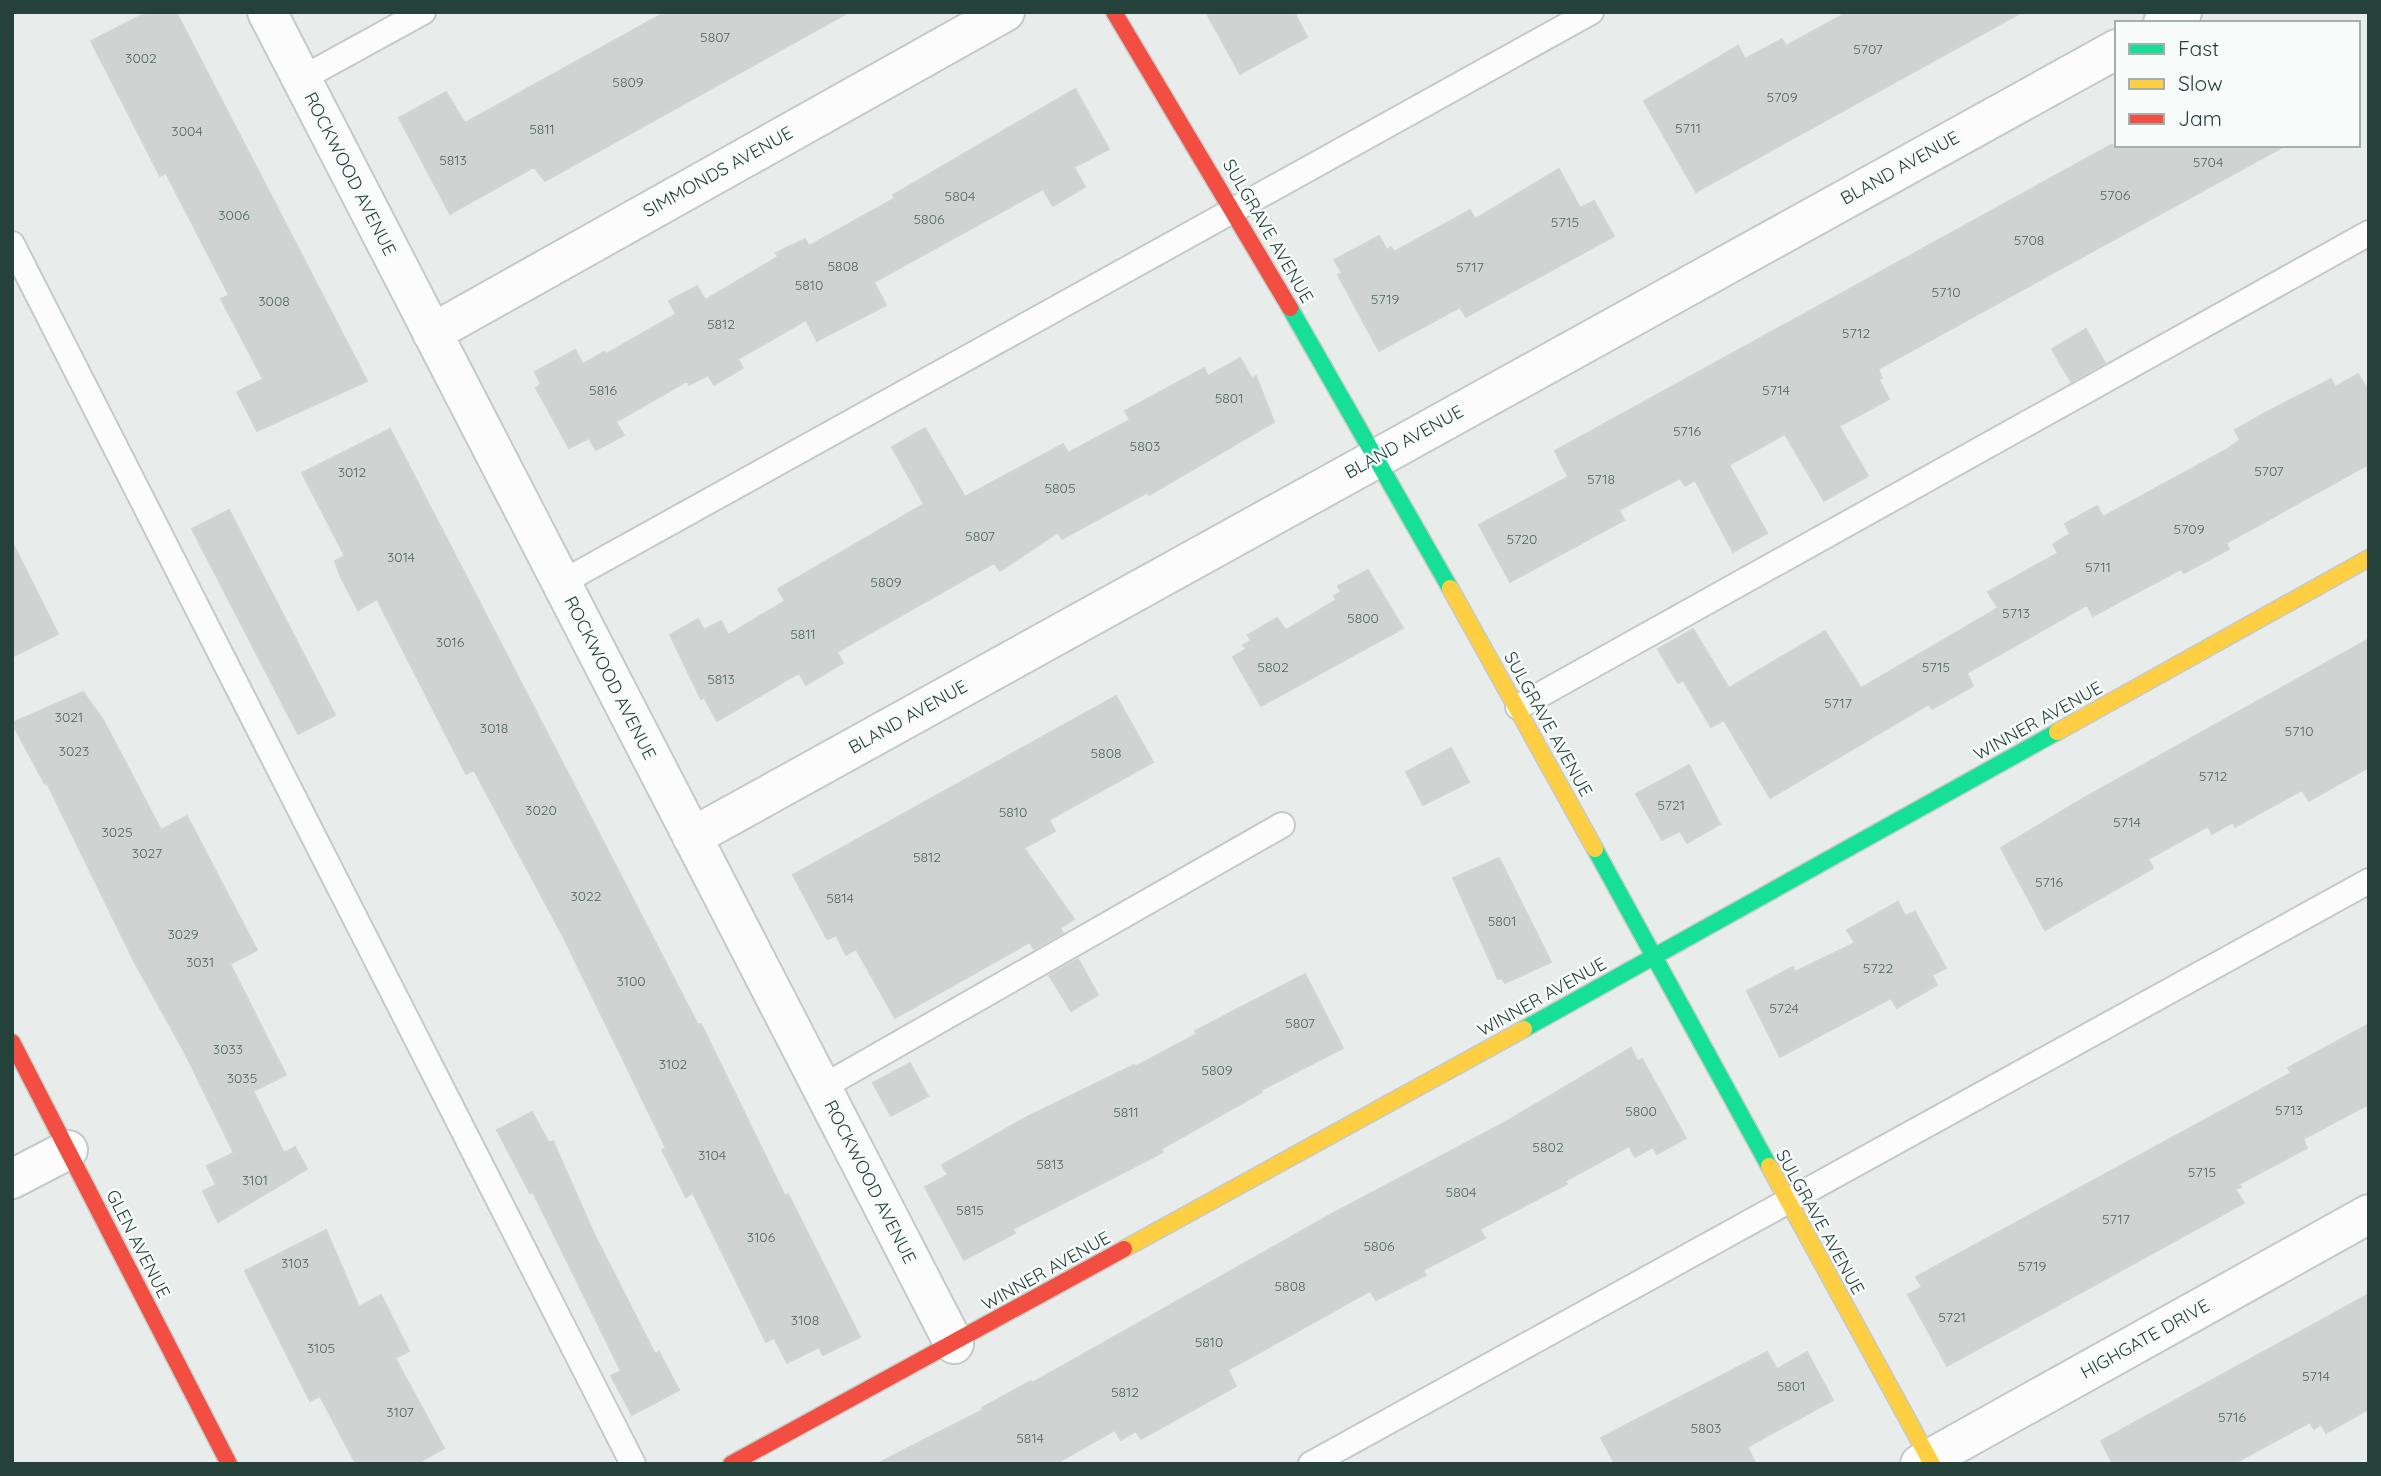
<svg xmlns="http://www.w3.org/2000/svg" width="2381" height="1476" viewBox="0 0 2381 1476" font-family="Quicksand,sans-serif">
<rect width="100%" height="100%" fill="#e8edeb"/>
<!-- building -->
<path fill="#cfd4d2" stroke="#d1d6d4" stroke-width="2" d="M 148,12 L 176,12 L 367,381 L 257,431 L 237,392 L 263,379 L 221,299 L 229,295 L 166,173 L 160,176 L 91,41 Z
M 666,12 L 849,12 L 545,181 L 534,167 L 450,214 L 399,118 L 446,92 L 465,123 Z
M 1206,12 L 1294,12 L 1307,37 L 1240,74 Z
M 1848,12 L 2022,12 L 1696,192 L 1644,101 L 1738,46 L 1745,59 L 1782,39 L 1786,46 Z
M 1075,89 L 1109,149 L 1074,167 L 1085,187 L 1053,206 L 1043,189 L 874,282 L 886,305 L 817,341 L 806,320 L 738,359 L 743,368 L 714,385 L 708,375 L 689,385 L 687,381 L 616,422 L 624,435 L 596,450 L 589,438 L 569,448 L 536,388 L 541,384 L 535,372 L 575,350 L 583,364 L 604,352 L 606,354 L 676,314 L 669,301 L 697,286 L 705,300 L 778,257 L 776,253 L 805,239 L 809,246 L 895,198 L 893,195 Z
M 2111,145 L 2286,145 L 1878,369 L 1882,378 L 1879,380 L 1889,399 L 1839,426 L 1868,476 L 1824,501 L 1785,434 L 1729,465 L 1767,533 L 1733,552 L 1695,480 L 1685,486 L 1680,478 L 1619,510 L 1624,520 L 1510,582 L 1479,525 L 1568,477 L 1555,451 Z
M 1559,169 L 1580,208 L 1594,201 L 1614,236 L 1466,317 L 1460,307 L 1379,351 L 1338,275 L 1342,273 L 1334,260 L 1379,236 L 1387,250 L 1391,247 L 1394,252 L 1470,210 L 1475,219 Z
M 2086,329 L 2105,363 L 2071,382 L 2052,349 Z
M 1240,358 L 1252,379 L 1256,376 L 1274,422 L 1149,495 L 1148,492 L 1062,539 L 1058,532 L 1000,571 L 994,563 L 837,652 L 843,663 L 806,685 L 799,673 L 717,721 L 704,697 L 701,699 L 670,635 L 698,619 L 704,630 L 721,621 L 728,635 L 785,601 L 778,589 L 924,504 L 892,447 L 925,428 L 965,497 L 1063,444 L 1068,453 L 1130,420 L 1125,411 L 1204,368 L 1208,376 Z
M 2358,374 L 2369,392 L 2369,464 L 2226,543 L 2229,549 L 2184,573 L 2181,569 L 2093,616 L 2087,605 L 1967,673 L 1973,686 L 1932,709 L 1929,704 L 1770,798 L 1724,720 L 1711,727 L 1683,680 L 1678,683 L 1658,649 L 1693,629 L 1729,688 L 1825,631 L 1861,688 L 1998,608 L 1988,592 L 2058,553 L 2053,544 L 2070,534 L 2065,524 L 2097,506 L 2103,517 L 2226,450 L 2240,440 L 2235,430 L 2267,412 L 2331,379 L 2335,387 Z
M 390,429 L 698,1025 L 701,1024 L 785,1196 L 788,1194 L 860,1337 L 823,1355 L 819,1347 L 787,1363 L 774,1338 L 766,1342 L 693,1193 L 686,1197 L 674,1173 L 662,1150 L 666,1148 L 564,938 L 474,770 L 466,774 L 377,599 L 358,610 L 340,575 L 335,561 L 345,556 L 302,473 Z
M 229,510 L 335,715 L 298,734 L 192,529 Z
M 12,542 L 58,634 L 12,657 Z
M 1368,570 L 1403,628 L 1261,706 L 1233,657 L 1246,649 L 1243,645 L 1251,641 L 1248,635 L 1277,618 L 1286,630 L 1336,600 L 1334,596 L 1341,592 L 1338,586 Z
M 2369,639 L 2369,767 L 2309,801 L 2302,790 L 2235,827 L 2233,822 L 2212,834 L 2208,826 L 2148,859 L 2153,868 L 2045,930 L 2001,848 L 2082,799 Z
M 83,692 L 102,718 L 161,830 L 187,816 L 257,950 L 230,964 L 286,1075 L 253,1091 L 284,1153 L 295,1147 L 307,1169 L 218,1222 L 203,1191 L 216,1185 L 207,1166 L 234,1153 L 185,1053 L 135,963 L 47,783 L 45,784 L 12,723 Z
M 1116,696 L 1153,762 L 1049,820 L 1055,831 L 1024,848 L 1074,919 L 1060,928 L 1063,933 L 1034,949 L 1030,942 L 895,1018 L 856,949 L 846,955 L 836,935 L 828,939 L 826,937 L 793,875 Z
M 1451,748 L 1469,782 L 1423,805 L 1406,772 Z
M 1689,765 L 1720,824 L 1687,843 L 1680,831 L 1662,840 L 1636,794 Z
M 1499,858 L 1551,962 L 1505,983 L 1502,978 L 1498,979 L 1453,878 Z
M 1898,902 L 1905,916 L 1915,912 L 1946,968 L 1932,975 L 1937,985 L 1897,1008 L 1891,998 L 1780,1057 L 1747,991 L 1793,967 L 1795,972 L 1855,943 L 1847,930 Z
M 1078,959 L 1098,995 L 1071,1011 L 1049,975 Z
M 1305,974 L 1343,1048 L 1261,1090 L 1262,1092 L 1161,1149 L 1163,1152 L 1013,1229 L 1015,1233 L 964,1260 L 925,1187 L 948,1175 L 942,1165 L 1023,1119 L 1134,1065 L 1135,1067 L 1197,1034 L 1195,1031 Z
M 2369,1024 L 2369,1104 L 2303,1139 L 2307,1148 L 2239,1184 L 2241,1187 L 2235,1189 L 2244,1203 L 1947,1366 L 1908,1295 L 1922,1287 L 1916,1277 L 2291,1073 L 2288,1068 Z
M 1631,1048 L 1638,1062 L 1642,1059 L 1686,1138 L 1657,1154 L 1653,1147 L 1635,1157 L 1629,1146 L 1565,1181 L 1567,1184 L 1480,1229 L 1485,1238 L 1423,1270 L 1426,1275 L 1376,1300 L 1370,1291 L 1228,1370 L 1236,1386 L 1141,1439 L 1136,1431 L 1121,1440 L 1115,1430 L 1055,1464 L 877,1464 L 983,1410 L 982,1408 L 1031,1381 L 1032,1383 L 1330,1215 L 1502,1124 Z
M 910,1063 L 928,1096 L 891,1116 L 873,1083 Z
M 532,1112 L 549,1143 L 553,1141 L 594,1234 L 655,1354 L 659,1352 L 679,1390 L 632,1415 L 611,1376 L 621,1371 L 533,1192 L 530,1193 L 497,1130 Z
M 326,1230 L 359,1307 L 381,1295 L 409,1351 L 395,1358 L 444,1448 L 416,1464 L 356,1464 L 320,1396 L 310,1401 L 245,1271 Z
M 2369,1294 L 2369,1409 L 2326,1433 L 2321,1424 L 2314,1429 L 2310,1422 L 2233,1464 L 2113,1464 L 2101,1441 Z
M 1767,1352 L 1777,1369 L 1807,1352 L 1833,1400 L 1747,1447 L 1756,1464 L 1615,1464 L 1601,1438 Z"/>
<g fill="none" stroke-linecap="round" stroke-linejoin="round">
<defs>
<path id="lane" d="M 301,79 L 423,12
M 12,244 L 633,1464
M 561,583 L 1591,12
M 1518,707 L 2369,233
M 821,1088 L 1282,825
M 1311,1464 L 2369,881"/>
<path id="street" d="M 267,12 L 954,1344
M 2163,23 L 2182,12
M 432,333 L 1005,12
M 692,837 L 2117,49
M 12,1179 L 68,1150
M 1920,1464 L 2369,1214"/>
<path id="fast" d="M 1290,308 L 1450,588
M 1595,849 L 1769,1166
M 1524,1029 L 2057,732"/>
<path id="slow" d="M 1450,588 L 1595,849
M 2057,732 L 2369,558
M 1769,1166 L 1932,1464
M 1124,1249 L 1524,1029"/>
<path id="jam" d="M 1114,12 L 1290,308
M 12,1042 L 229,1464
M 731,1464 L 1124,1249"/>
</defs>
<!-- lane casing -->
<use href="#lane" stroke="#c5cac8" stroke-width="28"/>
<!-- street casing -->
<use href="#street" stroke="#c5cac8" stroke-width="42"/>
<!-- fast casing -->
<use href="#fast" stroke="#c3cbc8" stroke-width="19"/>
<!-- slow casing -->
<use href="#slow" stroke="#c3cbc8" stroke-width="19"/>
<!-- jam casing -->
<use href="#jam" stroke="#c3cbc8" stroke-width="19"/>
<!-- lane -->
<use href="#lane" stroke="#fcfcfc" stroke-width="24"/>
<!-- street -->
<use href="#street" stroke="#fcfcfc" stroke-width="38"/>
<!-- fast -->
<use href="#fast" stroke="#16e098" stroke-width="16"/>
<!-- slow -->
<use href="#slow" stroke="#ffcf43" stroke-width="16"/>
<!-- jam -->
<use href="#jam" stroke="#f24e42" stroke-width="16"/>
</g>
<g text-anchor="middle" stroke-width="5" stroke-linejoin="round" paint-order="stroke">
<!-- number labels -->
<g font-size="14" fill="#506761">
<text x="715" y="42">5807</text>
<text x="1868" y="54">5707</text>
<text x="141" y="63">3002</text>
<text x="628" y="87">5809</text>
<text x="1782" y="102">5709</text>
<text x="1688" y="133">5711</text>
<text x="542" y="134">5811</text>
<text x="187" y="136">3004</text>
<text x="453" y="165">5813</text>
<text x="2208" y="167">5704</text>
<text x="2115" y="200">5706</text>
<text x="960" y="201">5804</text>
<text x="234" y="220">3006</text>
<text x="929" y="224">5806</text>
<text x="1565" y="227">5715</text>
<text x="2029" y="245">5708</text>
<text x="843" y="271">5808</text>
<text x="1470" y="272">5717</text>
<text x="809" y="290">5810</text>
<text x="1946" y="297">5710</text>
<text x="1385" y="304">5719</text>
<text x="274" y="306">3008</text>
<text x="721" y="329">5812</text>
<text x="1856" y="338">5712</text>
<text x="603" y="395">5816</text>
<text x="1776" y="395">5714</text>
<text x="1229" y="403">5801</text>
<text x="1687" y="436">5716</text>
<text x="1145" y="451">5803</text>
<text x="2269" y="476">5707</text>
<text x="352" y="477">3012</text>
<text x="1601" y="484">5718</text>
<text x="1060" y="493">5805</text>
<text x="2189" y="534">5709</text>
<text x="980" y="541">5807</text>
<text x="1522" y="544">5720</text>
<text x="401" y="562">3014</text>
<text x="2098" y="572">5711</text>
<text x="886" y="587">5809</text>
<text x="2016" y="618">5713</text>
<text x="1363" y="623">5800</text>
<text x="803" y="639">5811</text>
<text x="450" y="647">3016</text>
<text x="1273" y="672">5802</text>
<text x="1936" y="672">5715</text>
<text x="721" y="684">5813</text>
<text x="1838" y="708">5717</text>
<text x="69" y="722">3021</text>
<text x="494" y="733">3018</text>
<text x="2299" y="736">5710</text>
<text x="74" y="756">3023</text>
<text x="1106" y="758">5808</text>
<text x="2213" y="781">5712</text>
<text x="1671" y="810">5721</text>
<text x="541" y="815">3020</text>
<text x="1013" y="817">5810</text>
<text x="2127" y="827">5714</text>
<text x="117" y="837">3025</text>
<text x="147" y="858">3027</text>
<text x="927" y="862">5812</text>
<text x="2049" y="887">5716</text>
<text x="586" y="901">3022</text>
<text x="840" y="903">5814</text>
<text x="1502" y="926">5801</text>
<text x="183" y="939">3029</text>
<text x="200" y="967">3031</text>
<text x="1878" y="973">5722</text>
<text x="631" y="986">3100</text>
<text x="1784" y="1013">5724</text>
<text x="1300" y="1028">5807</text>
<text x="228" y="1054">3033</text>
<text x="673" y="1069">3102</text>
<text x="1217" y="1075">5809</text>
<text x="242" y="1083">3035</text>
<text x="2289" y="1115">5713</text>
<text x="1641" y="1116">5800</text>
<text x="1126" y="1117">5811</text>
<text x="1548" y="1152">5802</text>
<text x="712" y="1160">3104</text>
<text x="1050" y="1169">5813</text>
<text x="2202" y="1177">5715</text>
<text x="255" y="1185">3101</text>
<text x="1461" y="1197">5804</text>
<text x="970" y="1215">5815</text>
<text x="2116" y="1224">5717</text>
<text x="761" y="1242">3106</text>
<text x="1379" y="1251">5806</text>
<text x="295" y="1268">3103</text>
<text x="2032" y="1271">5719</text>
<text x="1290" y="1291">5808</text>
<text x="1952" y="1322">5721</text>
<text x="805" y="1325">3108</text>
<text x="1209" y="1347">5810</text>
<text x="321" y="1353">3105</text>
<text x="2316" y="1381">5714</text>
<text x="1791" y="1391">5801</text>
<text x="1125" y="1397">5812</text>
<text x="400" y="1417">3107</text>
<text x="2232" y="1422">5716</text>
<text x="1706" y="1433">5803</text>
<text x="1030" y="1443">5814</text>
</g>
<!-- street labels -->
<g font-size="18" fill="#24423a" stroke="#f7fbf9">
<text transform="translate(1900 168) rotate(-29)" y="6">BLAND AVENUE</text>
<text transform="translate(718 172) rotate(-29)" y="6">SIMMONDS AVENUE</text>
<text transform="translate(350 174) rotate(63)" y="6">ROCKWOOD AVENUE</text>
<text transform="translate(1268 231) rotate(60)" y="6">SULGRAVE AVENUE</text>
<text transform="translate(1404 442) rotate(-29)" y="6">BLAND AVENUE</text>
<text transform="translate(610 678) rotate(63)" y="6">ROCKWOOD AVENUE</text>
<text transform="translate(908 717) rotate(-29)" y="6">BLAND AVENUE</text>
<text transform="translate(2038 721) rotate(-29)" y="6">WINNER AVENUE</text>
<text transform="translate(1548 724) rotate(61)" y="6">SULGRAVE AVENUE</text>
<text transform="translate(1542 997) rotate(-29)" y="6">WINNER AVENUE</text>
<text transform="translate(870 1182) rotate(63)" y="6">ROCKWOOD AVENUE</text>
<text transform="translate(1820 1222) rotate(61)" y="6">SULGRAVE AVENUE</text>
<text transform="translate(138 1244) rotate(63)" y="6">GLEN AVENUE</text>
<text transform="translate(1046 1271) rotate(-29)" y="6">WINNER AVENUE</text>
<text transform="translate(2145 1339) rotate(-29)" y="6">HIGHGATE DRIVE</text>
</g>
</g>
<!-- border -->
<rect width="2381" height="1476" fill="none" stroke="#24423a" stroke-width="28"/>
<!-- legend -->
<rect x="2115" y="21" width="245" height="126" fill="#f7fbf9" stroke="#a3b1ad" stroke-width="2"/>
<rect x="2129" y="44" width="35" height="10" fill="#16e098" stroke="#a3b1ad" stroke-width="2"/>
<text x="2178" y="56" font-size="21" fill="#24423a">Fast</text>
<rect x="2129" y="79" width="35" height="10" fill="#ffcf43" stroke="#a3b1ad" stroke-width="2"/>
<text x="2178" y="91" font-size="21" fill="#24423a">Slow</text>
<rect x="2129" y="114" width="35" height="10" fill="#f24e42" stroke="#a3b1ad" stroke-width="2"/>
<text x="2178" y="126" font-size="21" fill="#24423a">Jam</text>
</svg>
